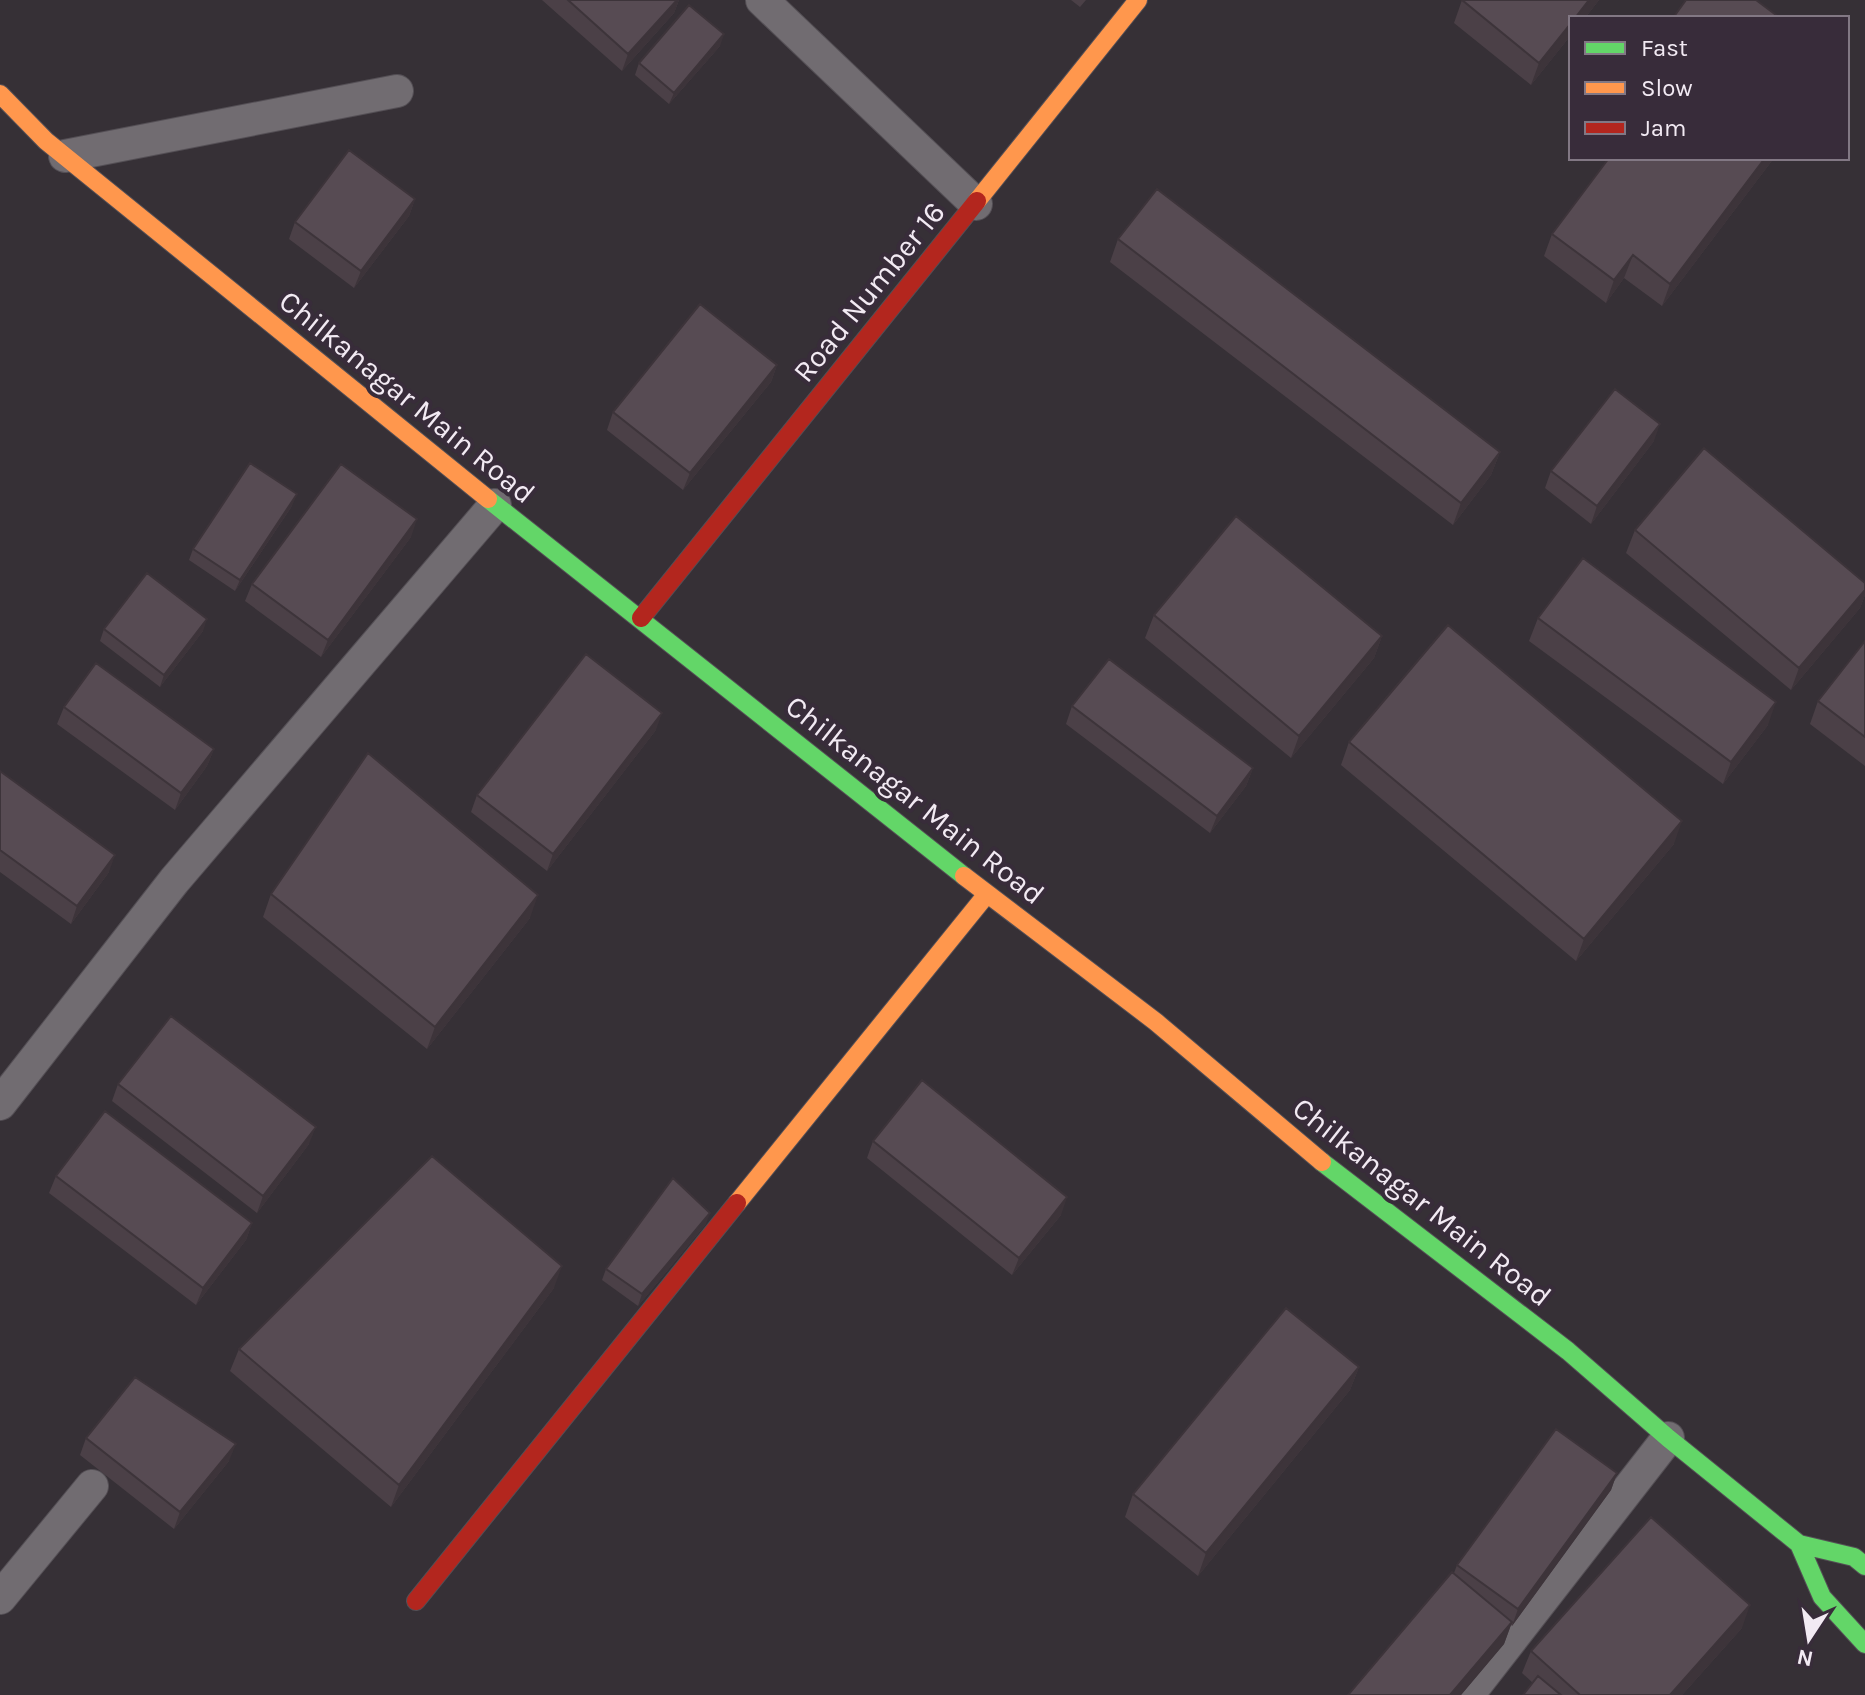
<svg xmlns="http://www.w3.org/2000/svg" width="1865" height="1695" viewBox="0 0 1865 1695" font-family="Karla,sans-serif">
<rect width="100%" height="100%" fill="#363036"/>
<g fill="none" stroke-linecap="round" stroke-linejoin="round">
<defs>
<path id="street" d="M 762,0 L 976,204
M 65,156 L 397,91
M 0,1104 L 174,881 L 495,505
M 0,1598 L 92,1486
M 1468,1695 L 1668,1438"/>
<path id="fast" d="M 488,499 L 964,876
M 1322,1162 L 1568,1351 L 1668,1438 L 1799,1544 L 1854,1557 L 1865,1566
M 1799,1544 L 1822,1597 L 1865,1644"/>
<path id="slow" d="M 0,94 L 46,141 L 488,499
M 977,201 L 1138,0
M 964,876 L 1156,1022 L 1322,1162
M 737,1203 L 987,894"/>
<path id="jam" d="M 641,618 L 977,201
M 416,1601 L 737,1203"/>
</defs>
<!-- street casing -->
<use href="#street" stroke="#544f55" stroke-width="34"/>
<!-- fast casing -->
<use href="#fast" stroke="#544f55" stroke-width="20"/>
<!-- slow casing -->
<use href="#slow" stroke="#544f55" stroke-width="20"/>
<!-- jam casing -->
<use href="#jam" stroke="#544f55" stroke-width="20"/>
<!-- street -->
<use href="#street" stroke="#716c71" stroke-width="32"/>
<!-- fast -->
<use href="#fast" stroke="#63d668" stroke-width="18"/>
<!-- slow -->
<use href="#slow" stroke="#ff974d" stroke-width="18"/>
<!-- jam -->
<use href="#jam" stroke="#b3261e" stroke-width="18"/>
</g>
<!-- wall -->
<path fill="#4b4047" d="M 542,0 L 679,0 L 674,13 L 622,71 Z
M 1071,0 L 1086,0 L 1080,7 Z
M 1462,0 L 1599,0 L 1585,18 L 1571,18 L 1571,35 L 1531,85 L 1454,23 Z
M 720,46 L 669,104 L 635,75 L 639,63 Z
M 1774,158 L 1662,306 L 1624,278 L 1606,303 L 1544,256 L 1552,234 Z
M 415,199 L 409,216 L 354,288 L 289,239 L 295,222 Z
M 1118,239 L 1500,452 L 1491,475 L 1453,525 L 1110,262 Z
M 777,365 L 771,382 L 683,490 L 607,430 L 613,412 Z
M 1654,441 L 1591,524 L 1545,488 L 1551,471 Z
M 292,506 L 235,591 L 189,560 L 193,549 Z
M 1635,530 L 1865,583 L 1865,595 L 1860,608 L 1791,690 L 1626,553 Z
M 411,537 L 321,657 L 245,601 L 252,584 Z
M 1154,615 L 1382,636 L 1374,658 L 1291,758 L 1145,638 Z
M 1538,618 L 1768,725 L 1723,784 L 1529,641 Z
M 104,629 L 203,631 L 160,687 L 100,641 Z
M 1865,641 L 1865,766 L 1810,724 L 1818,701 Z
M 1072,706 L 1253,768 L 1246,786 L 1210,833 L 1066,724 Z
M 64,707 L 214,749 L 207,766 L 175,810 L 57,724 Z
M 656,730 L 547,871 L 471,812 L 477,795 Z
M 1349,742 L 1674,844 L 1576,961 L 1341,765 Z
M 0,771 L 109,872 L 71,924 L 0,872 Z
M 271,894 L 530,918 L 427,1049 L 263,917 Z
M 118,1084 L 309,1144 L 257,1213 L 112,1101 Z
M 873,1141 L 1061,1215 L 1012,1275 L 867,1158 Z
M 56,1176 L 252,1223 L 246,1240 L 196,1305 L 49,1193 Z
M 706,1224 L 638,1306 L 602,1280 L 606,1269 Z
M 554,1288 L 391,1507 L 230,1371 L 239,1349 Z
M 1359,1367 L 1350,1390 L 1198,1576 L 1125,1517 L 1133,1494 Z
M 86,1438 L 229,1461 L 174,1529 L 80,1455 Z
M 1617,1473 L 1611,1490 L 1512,1626 L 1511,1625 L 1504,1644 L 1461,1695 L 1348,1695 L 1454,1573 L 1457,1565 Z
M 1742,1628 L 1682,1695 L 1523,1695 L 1533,1683 L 1522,1673 L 1531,1651 Z"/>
<!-- shaded-wall -->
<path fill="#3d343a" d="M 677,0 L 679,0 L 674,13 L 622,71 L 628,54 Z
M 1589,0 L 1599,0 L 1585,18 L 1575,18 Z
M 1571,23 L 1571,35 L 1531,85 L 1539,63 Z
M 724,34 L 720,46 L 669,104 L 674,93 Z
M 1765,158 L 1774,158 L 1662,306 L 1670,284 Z
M 415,199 L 409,216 L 354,288 L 361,271 Z
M 1633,255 L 1624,278 L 1606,303 L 1614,280 Z
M 777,365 L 771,382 L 683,490 L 690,473 Z
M 1660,424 L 1654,441 L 1591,524 L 1597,506 Z
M 1500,452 L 1491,475 L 1453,525 L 1461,503 Z
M 297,494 L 292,506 L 235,591 L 240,580 Z
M 417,519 L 411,537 L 321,657 L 328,640 Z
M 1865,590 L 1865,595 L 1860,608 L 1791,690 L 1799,668 Z
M 207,619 L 203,631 L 160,687 L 164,675 Z
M 1382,636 L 1374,658 L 1291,758 L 1299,736 Z
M 1776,702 L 1768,725 L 1723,784 L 1731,762 Z
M 662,713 L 656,730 L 547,871 L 553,854 Z
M 214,749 L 207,766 L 175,810 L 181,793 Z
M 1253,768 L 1246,786 L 1210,833 L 1217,816 Z
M 1682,821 L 1674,844 L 1576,961 L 1584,939 Z
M 115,855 L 109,872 L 71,924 L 77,906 Z
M 538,895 L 530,918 L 427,1049 L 435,1027 Z
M 316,1127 L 309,1144 L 257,1213 L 263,1196 Z
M 1067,1197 L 1061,1215 L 1012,1275 L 1019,1258 Z
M 710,1213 L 706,1224 L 638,1306 L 642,1294 Z
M 252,1223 L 246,1240 L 196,1305 L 203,1288 Z
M 562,1266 L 554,1288 L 391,1507 L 399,1485 Z
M 1359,1367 L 1350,1390 L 1198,1576 L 1206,1553 Z
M 236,1444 L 229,1461 L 174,1529 L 180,1512 Z
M 1617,1473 L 1611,1490 L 1512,1626 L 1518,1609 Z
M 1750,1605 L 1742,1628 L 1682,1695 L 1670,1695 Z
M 1512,1622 L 1504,1644 L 1461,1695 L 1450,1695 Z"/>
<!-- building -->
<path fill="#574b53" stroke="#3d343a" stroke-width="2" d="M 568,0 L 677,0 L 628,54 Z
M 1462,0 L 1589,0 L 1575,18 L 1571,18 L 1571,23 L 1539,63 Z
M 1686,0 L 1756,0 L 1780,18 L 1673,18 Z
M 689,5 L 724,34 L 674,93 L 639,63 Z
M 349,150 L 415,199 L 361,271 L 295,222 Z
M 1609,158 L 1765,158 L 1670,284 L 1633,255 L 1614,280 L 1552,234 Z
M 1157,189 L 1500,452 L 1461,503 L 1118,239 Z
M 700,304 L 777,365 L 690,473 L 613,412 Z
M 1615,389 L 1660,424 L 1597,506 L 1551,471 Z
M 1704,448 L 1865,583 L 1865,590 L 1799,668 L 1635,530 Z
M 250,463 L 297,494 L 240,580 L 193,549 Z
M 341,464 L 417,519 L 328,640 L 252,584 Z
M 1236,516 L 1382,636 L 1299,736 L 1154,615 Z
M 1583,558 L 1776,702 L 1731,762 L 1538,618 Z
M 147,573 L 207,619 L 164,675 L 104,629 Z
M 1448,625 L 1682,821 L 1584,939 L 1349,742 Z
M 1865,641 L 1865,737 L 1818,701 Z
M 586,654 L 662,713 L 553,854 L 477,795 Z
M 1109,659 L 1253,768 L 1217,816 L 1072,706 Z
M 96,663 L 214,749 L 181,793 L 64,707 Z
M 368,753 L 538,895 L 435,1027 L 271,894 Z
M 0,771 L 115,855 L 77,906 L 0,850 Z
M 171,1016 L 316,1127 L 263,1196 L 118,1084 Z
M 922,1080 L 1067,1197 L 1019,1258 L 873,1141 Z
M 105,1111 L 252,1223 L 203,1288 L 56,1176 Z
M 432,1156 L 562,1266 L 399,1485 L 239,1349 Z
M 673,1178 L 710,1213 L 642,1294 L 606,1269 Z
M 1286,1308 L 1359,1367 L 1206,1553 L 1133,1494 Z
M 135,1377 L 236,1444 L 180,1512 L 86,1438 Z
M 1556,1429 L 1617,1473 L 1518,1609 L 1457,1565 Z
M 1651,1517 L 1750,1605 L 1670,1695 L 1580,1695 L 1531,1651 Z
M 1452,1572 L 1512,1622 L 1450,1695 L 1348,1695 Z
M 1538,1676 L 1561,1695 L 1523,1695 Z"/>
<g text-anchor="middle" stroke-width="8" stroke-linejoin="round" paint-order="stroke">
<!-- street labels -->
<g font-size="30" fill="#f2eaf3" stroke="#382c3a">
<text transform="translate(869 292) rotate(-51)" y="10">Road Number 16</text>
<text transform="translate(407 397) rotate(39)" y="10">Chilkanagar Main Road</text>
<text transform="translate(915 800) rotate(38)" y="10">Chilkanagar Main Road</text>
<text transform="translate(1422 1202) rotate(38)" y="10">Chilkanagar Main Road</text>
</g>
</g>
<!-- legend -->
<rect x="1569" y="16" width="280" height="144" fill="#382c3a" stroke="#827884" stroke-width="2"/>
<rect x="1585" y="42" width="40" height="12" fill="#63d668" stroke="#827884" stroke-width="2"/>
<text x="1641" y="56" font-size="24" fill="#f2eaf3">Fast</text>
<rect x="1585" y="82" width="40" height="12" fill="#ff974d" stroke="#827884" stroke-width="2"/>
<text x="1641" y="96" font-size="24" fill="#f2eaf3">Slow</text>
<rect x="1585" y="122" width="40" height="12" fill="#b3261e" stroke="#827884" stroke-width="2"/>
<text x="1641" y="136" font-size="24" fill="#f2eaf3">Jam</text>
<!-- north arrow -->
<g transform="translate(1809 1639) rotate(192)" stroke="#382c3a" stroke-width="6" paint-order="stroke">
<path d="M0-6L14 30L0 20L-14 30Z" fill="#f2eaf3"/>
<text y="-12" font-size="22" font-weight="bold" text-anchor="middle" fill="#f2eaf3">N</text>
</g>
</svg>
